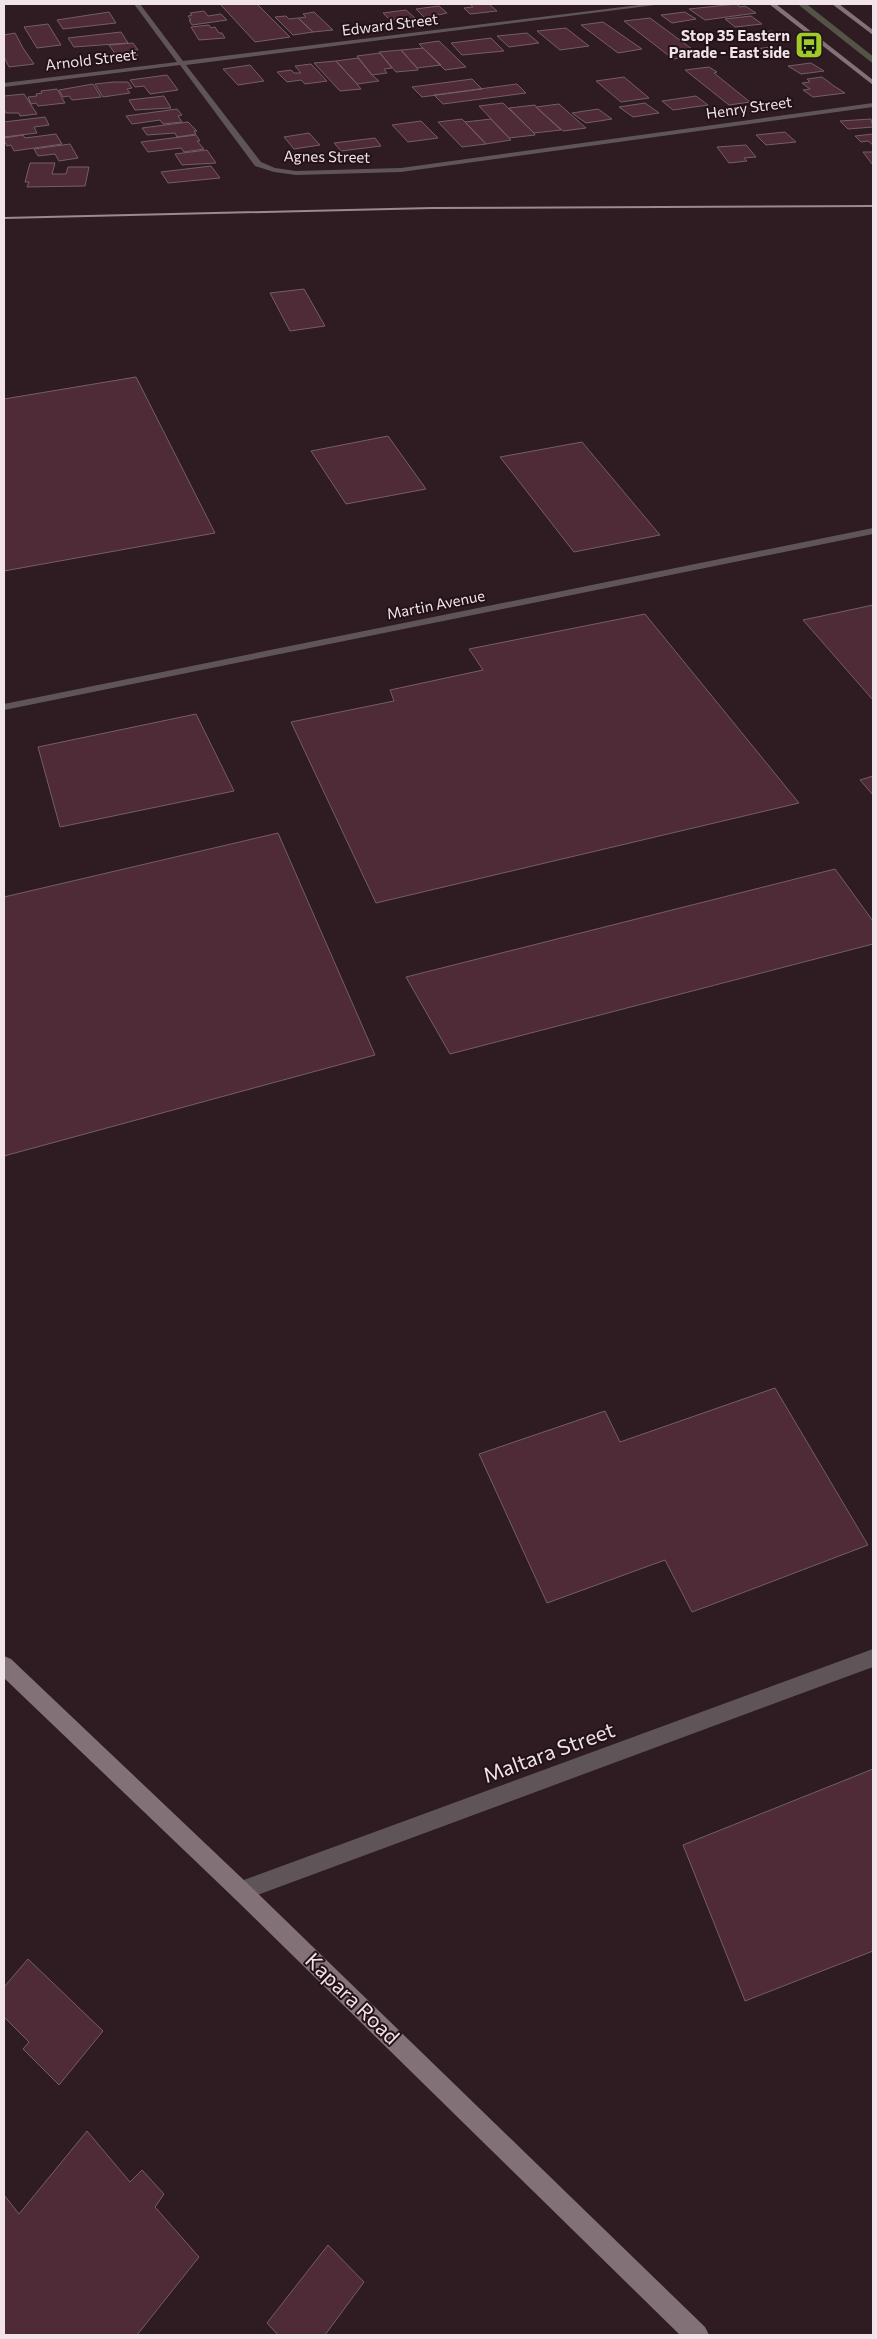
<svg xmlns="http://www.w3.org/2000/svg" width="877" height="2339" viewBox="0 0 877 2339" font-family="Commissioner,sans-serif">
<rect width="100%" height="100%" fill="#2e1c22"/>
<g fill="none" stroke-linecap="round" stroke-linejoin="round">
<!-- stream -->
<path stroke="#535446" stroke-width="5.5" d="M 802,4 L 873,60"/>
</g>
<!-- building -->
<path fill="#4f2b38" stroke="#745e65" d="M 220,4 L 257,4 L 290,37 L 255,42 Z
M 470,4 L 489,4 L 497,11 L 470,14 L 464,8 L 473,7 Z
M 736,4 L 740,7 L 745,6 L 756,13 L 705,20 L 689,9 Z
M 439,6 L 447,13 L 425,18 L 416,9 Z
M 406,10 L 415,18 L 390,20 L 383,13 Z
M 204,11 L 208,16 L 221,14 L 227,20 L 192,25 L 189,20 L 191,20 L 188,16 L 192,15 L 190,13 Z
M 109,12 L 116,23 L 63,29 L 57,20 Z
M 314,12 L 333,30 L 313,32 L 298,18 L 306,17 L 303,14 Z
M 685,12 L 696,19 L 672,23 L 661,15 Z
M 286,16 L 289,19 L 298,18 L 313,32 L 293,35 L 275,17 Z
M 751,16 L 762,24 L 735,27 L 725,19 Z
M 650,18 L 700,55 L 673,59 L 624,21 Z
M 603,22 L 642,49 L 618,53 L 581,25 Z
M 48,24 L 61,45 L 37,48 L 24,27 Z
M 209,25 L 211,28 L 215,27 L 219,33 L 222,33 L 225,38 L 199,40 L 191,27 Z
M 566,28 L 589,46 L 560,50 L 537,31 Z
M 772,31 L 782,39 L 756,42 L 746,34 Z
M 121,32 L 128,43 L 74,47 L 68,38 Z
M 15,33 L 23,48 L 34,64 L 9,67 L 4,57 L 4,35 Z
M 527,33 L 539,43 L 509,47 L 497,36 Z
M 491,38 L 504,51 L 462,55 L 451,43 Z
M 439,41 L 466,67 L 445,70 L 419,44 Z
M 133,43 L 138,50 L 134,50 L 138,55 L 118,58 L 109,45 Z
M 773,47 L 788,57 L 769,59 L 754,49 Z
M 423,48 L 441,65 L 417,68 L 401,50 Z
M 401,50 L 417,68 L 418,70 L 396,72 L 379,52 Z
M 380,53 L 392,68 L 384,69 L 387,73 L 372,75 L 357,56 Z
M 358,58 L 372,75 L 379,81 L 357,84 L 336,61 Z
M 336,61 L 357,84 L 361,89 L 340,91 L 314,63 Z
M 811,63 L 824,71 L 801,74 L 788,66 Z
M 311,64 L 327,81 L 305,84 L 301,80 L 287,82 L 277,72 L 291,70 L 294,73 L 301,73 L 295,66 Z
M 250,65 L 264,81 L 238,85 L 223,69 Z
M 709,67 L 717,72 L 714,73 L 750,102 L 729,105 L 685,70 Z
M 167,75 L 178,90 L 150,94 L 144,86 L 135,87 L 130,80 Z
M 624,77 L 649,98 L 621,102 L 596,81 Z
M 822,77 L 834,86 L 845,93 L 813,97 L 803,90 L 810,89 L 802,83 L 810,82 L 807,79 Z
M 472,79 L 482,89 L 422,97 L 412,87 Z
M 114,82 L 128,82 L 132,88 L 127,89 L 130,93 L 103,97 L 95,84 Z
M 93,84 L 101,97 L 72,100 L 69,96 L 63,97 L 59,90 Z
M 517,84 L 526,93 L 443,104 L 434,95 Z
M 57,89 L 65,103 L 38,106 L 36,103 L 31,104 L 28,97 L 37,96 L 36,94 L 42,93 L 41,91 Z
M 24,94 L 37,114 L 20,116 L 19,113 L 6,113 L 4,109 L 4,96 Z
M 164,96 L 171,108 L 135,110 L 129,100 Z
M 696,96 L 708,105 L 673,110 L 662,101 Z
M 503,103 L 534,133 L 535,135 L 509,138 L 479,106 Z
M 645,103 L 659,113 L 633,117 L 619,107 Z
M 559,104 L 586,128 L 563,131 L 536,107 Z
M 535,105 L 536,107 L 561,130 L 534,133 L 509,108 Z
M 177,109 L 182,115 L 178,116 L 182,122 L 163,124 L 160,120 L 132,124 L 126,116 Z
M 598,109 L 612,119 L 586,123 L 572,113 Z
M 45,117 L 49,125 L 34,127 L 37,133 L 4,137 L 4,122 Z
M 462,119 L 465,122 L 486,144 L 462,147 L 438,122 Z
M 491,119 L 509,138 L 511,140 L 486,144 L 465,122 Z
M 871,119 L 873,127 L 848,129 L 840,121 Z
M 421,121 L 438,138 L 408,142 L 392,125 Z
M 188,122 L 197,131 L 194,131 L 196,134 L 177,137 L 175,133 L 147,135 L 142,128 Z
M 785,132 L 796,142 L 766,145 L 756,135 Z
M 309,133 L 320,145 L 294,149 L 284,137 Z
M 56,134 L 62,144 L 14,151 L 11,145 L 7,146 L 4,140 L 4,138 L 23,135 L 25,138 Z
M 873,134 L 873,145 L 868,141 L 861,142 L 855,136 Z
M 196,135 L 200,141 L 197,141 L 204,149 L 184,152 L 181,148 L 148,152 L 141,142 Z
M 375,138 L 381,146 L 341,151 L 334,143 Z
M 70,144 L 78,158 L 59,161 L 55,154 L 38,156 L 34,149 Z
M 746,145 L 756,157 L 744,158 L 747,161 L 729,163 L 717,147 Z
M 207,150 L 216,163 L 182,165 L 175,154 Z
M 863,152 L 873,152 L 873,163 L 872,164 Z
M 30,163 L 55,163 L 52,174 L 66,174 L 68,167 L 89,167 L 85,186 L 27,187 L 29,182 L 25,182 Z
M 211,166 L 220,178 L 168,183 L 161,172 Z
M 304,289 L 325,326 L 290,331 L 270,293 Z
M 136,377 L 215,533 L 4,571 L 4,399 Z
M 388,436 L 426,489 L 346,504 L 311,451 Z
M 582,442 L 660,535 L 574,552 L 500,457 Z
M 873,605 L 873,700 L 803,620 Z
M 645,614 L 799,803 L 376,903 L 291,722 L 394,701 L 390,690 L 483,670 L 469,649 Z
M 196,714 L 234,791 L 60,827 L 38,747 Z
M 873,776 L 873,795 L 860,780 Z
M 278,833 L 375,1055 L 4,1156 L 4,897 Z
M 835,869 L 873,921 L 873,944 L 450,1054 L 406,977 Z
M 775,1388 L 868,1545 L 692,1612 L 665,1560 L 547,1603 L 479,1454 L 605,1411 L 620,1442 Z
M 873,1769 L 873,1951 L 745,2001 L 683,1845 Z
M 28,1959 L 103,2031 L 59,2085 L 23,2049 L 29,2042 L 4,2017 L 4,1987 Z
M 87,2131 L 130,2182 L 142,2170 L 164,2194 L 155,2207 L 199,2257 L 137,2335 L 4,2335 L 4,2195 L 19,2214 Z
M 328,2245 L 364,2282 L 325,2335 L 278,2335 L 267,2323 Z"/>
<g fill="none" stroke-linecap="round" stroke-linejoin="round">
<!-- street -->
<path fill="#5f5558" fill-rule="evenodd" d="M 134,4 L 140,4 L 183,61 L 647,4 L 663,4 L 186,65 L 261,162 L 275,168 L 296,171 L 401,168 L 873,103 L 873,107 L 401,172 L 296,175 L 274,172 L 255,166 L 180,65 L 4,87 L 4,83 L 177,62 Z
M 873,528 L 873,534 L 4,710 L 4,704 Z
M 873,1649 L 873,1667 L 241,1901 L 234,1898 L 231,1891 L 234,1884 L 241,1881 Z"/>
<!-- secondary -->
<path fill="#827277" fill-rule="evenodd" d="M 769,4 L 776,4 L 873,80 L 873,85 Z
M 832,4 L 839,4 L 873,30 L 873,35 Z
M 4,1656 L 11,1659 L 248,1884 L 705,2327 L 709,2335 L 680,2335 L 234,1898 L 4,1678 Z"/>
<!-- rail -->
<path stroke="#9a8b90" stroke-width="2" d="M 4,218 L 432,208 L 873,206"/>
</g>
<!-- icons -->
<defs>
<symbol id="bus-square" viewBox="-11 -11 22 22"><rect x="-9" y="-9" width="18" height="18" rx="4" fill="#a1c92a" stroke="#231218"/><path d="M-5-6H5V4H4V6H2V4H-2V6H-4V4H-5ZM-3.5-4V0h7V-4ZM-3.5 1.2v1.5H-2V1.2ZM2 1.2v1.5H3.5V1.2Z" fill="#111"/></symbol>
</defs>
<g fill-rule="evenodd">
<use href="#bus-square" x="793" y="29" width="32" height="32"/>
</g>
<g text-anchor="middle" stroke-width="4" stroke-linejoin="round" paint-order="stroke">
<!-- far-street labels -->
<g font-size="15" fill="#f1e4e8" stroke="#231218">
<text transform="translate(390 25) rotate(-7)" y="5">Edward Street</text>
<text transform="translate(91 60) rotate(-7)" y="5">Arnold Street</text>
<text transform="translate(749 108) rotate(-8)" y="5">Henry Street</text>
<text transform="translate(327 157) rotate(1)" y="5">Agnes Street</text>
<text transform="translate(436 605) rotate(-11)" y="5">Martin Avenue</text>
</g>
<!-- far-poi labels -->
<g font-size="15" font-weight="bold" fill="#f1e4e8" stroke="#231218" text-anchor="end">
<text x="790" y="41">Stop 35 Eastern<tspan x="790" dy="17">Parade - East side</tspan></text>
</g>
<!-- near-street labels -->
<g font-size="21" fill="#f1e4e8" stroke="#231218">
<text transform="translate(549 1753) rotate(-20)" y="7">Maltara Street</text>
<text transform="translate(352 1999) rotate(44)" y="7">Kapara Road</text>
</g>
</g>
<!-- border -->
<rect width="877" height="2339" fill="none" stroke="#f1e4e8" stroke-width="10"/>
</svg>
